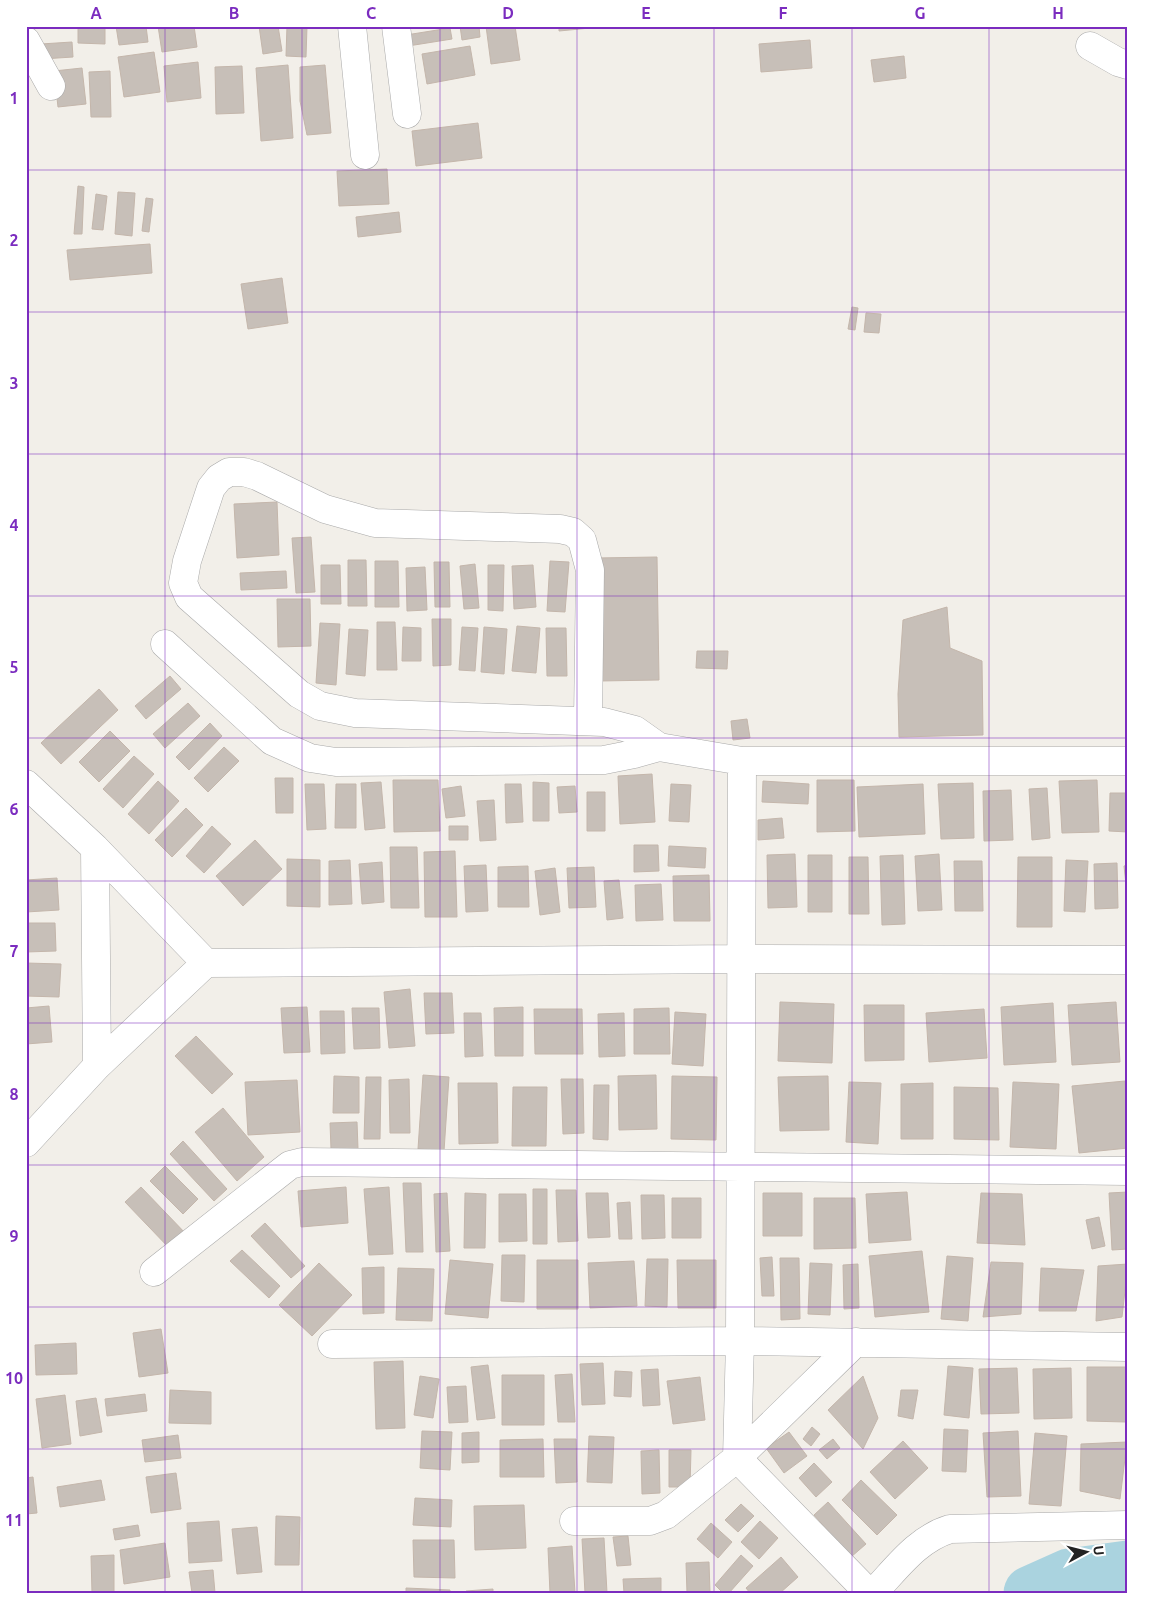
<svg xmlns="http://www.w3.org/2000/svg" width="1154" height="1619" viewBox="0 0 1154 1619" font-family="Ubuntu,sans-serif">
<rect width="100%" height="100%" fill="#f2efe9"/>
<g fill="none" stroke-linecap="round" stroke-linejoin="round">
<!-- river -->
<path stroke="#aad3df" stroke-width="55" d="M 1031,1593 L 1069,1576 L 1128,1568"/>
</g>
<!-- building -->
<path fill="#c7bfb8" stroke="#c4b6ab" d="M 78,26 L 105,26 L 105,44 L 78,43 Z
M 116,26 L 146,26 L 148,42 L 119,45 Z
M 158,26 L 194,26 L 197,47 L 162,52 Z
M 259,26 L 278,26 L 282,51 L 263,54 Z
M 287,26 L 307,26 L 306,57 L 286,56 Z
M 460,26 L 479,26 L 480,37 L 462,40 Z
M 486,26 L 515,26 L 520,60 L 491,64 Z
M 559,26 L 590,26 L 590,28 L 559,31 Z
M 450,28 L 452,39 L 408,46 L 406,35 Z
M 810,40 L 812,68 L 761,72 L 759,44 Z
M 72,42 L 73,57 L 42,59 L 41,44 Z
M 470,46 L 475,75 L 427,84 L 422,54 Z
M 154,52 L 160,92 L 124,97 L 118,57 Z
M 904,56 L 906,78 L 874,82 L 871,60 Z
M 198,62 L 201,98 L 167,102 L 164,66 Z
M 288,65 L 293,138 L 261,141 L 256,68 Z
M 325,65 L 331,133 L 307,135 L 300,101 L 300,67 Z
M 242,66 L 244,113 L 216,114 L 215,67 Z
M 82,68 L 86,104 L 58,107 L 54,71 Z
M 110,71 L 111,117 L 91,117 L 89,72 Z
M 478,123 L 482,158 L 416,166 L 412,131 Z
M 387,169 L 389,204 L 339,206 L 337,171 Z
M 78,186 L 84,187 L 82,234 L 74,234 Z
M 118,192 L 135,193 L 132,236 L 115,234 Z
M 96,194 L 107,196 L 103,230 L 92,229 Z
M 146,198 L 153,199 L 149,232 L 142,231 Z
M 399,212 L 401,232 L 358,237 L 356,217 Z
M 150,244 L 152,273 L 70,280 L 67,250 Z
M 282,278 L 288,323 L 248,329 L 241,284 Z
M 852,307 L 858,308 L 855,330 L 848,329 Z
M 866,313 L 881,314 L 879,333 L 864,332 Z
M 277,502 L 279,555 L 237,558 L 234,504 Z
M 311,537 L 315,592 L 296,593 L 292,538 Z
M 657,557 L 659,680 L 599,681 L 596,558 Z
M 348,560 L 366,560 L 367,606 L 348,606 Z
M 375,561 L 398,561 L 399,607 L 375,607 Z
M 550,561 L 569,562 L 565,612 L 547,611 Z
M 434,562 L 449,562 L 450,607 L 435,607 Z
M 475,564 L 479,608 L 464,609 L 460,566 Z
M 321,565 L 340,565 L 341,604 L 321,604 Z
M 488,565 L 504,565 L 503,611 L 488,610 Z
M 533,565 L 536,607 L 514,609 L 512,566 Z
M 425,567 L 427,610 L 407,611 L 406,568 Z
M 286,571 L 287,588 L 241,590 L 240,573 Z
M 277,599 L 310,599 L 311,646 L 278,647 Z
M 947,607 L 950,648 L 982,661 L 983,735 L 899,737 L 898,694 L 903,620 Z
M 432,619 L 451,619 L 451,665 L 433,666 Z
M 377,622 L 395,622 L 397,670 L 377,670 Z
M 320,623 L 340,624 L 336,685 L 316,683 Z
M 517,626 L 540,628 L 536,673 L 512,671 Z
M 403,627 L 421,628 L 421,661 L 402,661 Z
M 462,627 L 478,628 L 475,671 L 459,670 Z
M 484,627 L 507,629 L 504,674 L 481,672 Z
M 546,628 L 566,628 L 567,676 L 547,676 Z
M 349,629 L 368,630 L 365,676 L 346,674 Z
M 697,651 L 728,651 L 727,669 L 696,668 Z
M 170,676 L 181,689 L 146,719 L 135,706 Z
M 99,689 L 118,710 L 61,764 L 41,743 Z
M 188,703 L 200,716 L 165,748 L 153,734 Z
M 747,719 L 750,738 L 733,740 L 731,721 Z
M 210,723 L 222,736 L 189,770 L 176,757 Z
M 110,731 L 130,751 L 99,782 L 79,762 Z
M 224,747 L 239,761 L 208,792 L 194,778 Z
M 134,756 L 154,774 L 123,808 L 103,789 Z
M 652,774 L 655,822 L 620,824 L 618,776 Z
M 275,778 L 293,778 L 293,813 L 276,813 Z
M 393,780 L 438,780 L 440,831 L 394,832 Z
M 817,780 L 854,780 L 855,831 L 817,832 Z
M 1097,780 L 1099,832 L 1062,833 L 1059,781 Z
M 158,781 L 179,801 L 149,834 L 128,814 Z
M 763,781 L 809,784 L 808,804 L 762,802 Z
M 381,782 L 385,828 L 365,830 L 361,783 Z
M 533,782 L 549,783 L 549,821 L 533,821 Z
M 973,783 L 974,838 L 941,839 L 938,784 Z
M 305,784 L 324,784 L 326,829 L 307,830 Z
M 336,784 L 356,784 L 356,828 L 335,828 Z
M 505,784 L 521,784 L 523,822 L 506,823 Z
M 671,784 L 691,785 L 689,822 L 669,821 Z
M 923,784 L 925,834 L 859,837 L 857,787 Z
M 461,786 L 465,816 L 446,818 L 442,789 Z
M 575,786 L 577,812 L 559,813 L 557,787 Z
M 1047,788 L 1050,838 L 1032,840 L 1029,789 Z
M 1011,790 L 1013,840 L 984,841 L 983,791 Z
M 587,792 L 605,792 L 605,831 L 587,831 Z
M 1110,793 L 1128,793 L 1128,832 L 1109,831 Z
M 494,800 L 496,840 L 480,841 L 477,801 Z
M 186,808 L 203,825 L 172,857 L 155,840 Z
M 782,818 L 784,838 L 758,840 L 758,820 Z
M 212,826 L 231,844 L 204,873 L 186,856 Z
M 449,826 L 468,826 L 468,840 L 449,840 Z
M 255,840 L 282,869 L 243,906 L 216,876 Z
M 634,845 L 658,845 L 659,871 L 634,872 Z
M 669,846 L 706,848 L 705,868 L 668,866 Z
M 390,847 L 417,847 L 419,908 L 391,908 Z
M 455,851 L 457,917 L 425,917 L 424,852 Z
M 795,854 L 797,907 L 768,908 L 767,855 Z
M 939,854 L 942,910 L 918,911 L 915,856 Z
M 808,855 L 832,855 L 832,912 L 808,912 Z
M 903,855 L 905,924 L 882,925 L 880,856 Z
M 849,857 L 868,857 L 869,914 L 849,914 Z
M 1018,857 L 1052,857 L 1052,927 L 1017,927 Z
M 287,859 L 320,860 L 320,907 L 287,906 Z
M 350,860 L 352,904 L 329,905 L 329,861 Z
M 1066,860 L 1088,861 L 1085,912 L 1064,911 Z
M 954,861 L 982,861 L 983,911 L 955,911 Z
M 382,862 L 384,902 L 362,904 L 359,864 Z
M 1117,863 L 1118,908 L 1095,909 L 1094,864 Z
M 486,865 L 488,911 L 466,912 L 464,866 Z
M 1128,865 L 1128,903 L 1124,866 Z
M 528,866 L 529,907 L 498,907 L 498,867 Z
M 594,867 L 596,907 L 569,908 L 567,868 Z
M 555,868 L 560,912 L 540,915 L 535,871 Z
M 709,875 L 710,921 L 674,921 L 673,876 Z
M 57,878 L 59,910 L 26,912 L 26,880 Z
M 619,880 L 623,918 L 607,920 L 604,881 Z
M 661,884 L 663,920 L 636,921 L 635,885 Z
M 26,923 L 55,923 L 56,951 L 26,952 Z
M 26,963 L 61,964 L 59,997 L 26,996 Z
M 410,989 L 415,1046 L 389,1048 L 384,992 Z
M 424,993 L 452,993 L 454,1033 L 426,1034 Z
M 780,1002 L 834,1004 L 832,1063 L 778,1061 Z
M 1116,1002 L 1120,1062 L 1072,1065 L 1068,1005 Z
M 1053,1003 L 1056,1062 L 1004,1065 L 1001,1007 Z
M 864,1005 L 904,1005 L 904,1060 L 865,1061 Z
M 49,1006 L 52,1042 L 26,1044 L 26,1008 Z
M 307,1007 L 310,1052 L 284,1053 L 281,1008 Z
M 523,1007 L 523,1056 L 495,1056 L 494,1008 Z
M 352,1008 L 379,1008 L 380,1048 L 354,1049 Z
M 669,1008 L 670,1054 L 634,1054 L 634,1009 Z
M 534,1009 L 582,1009 L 583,1054 L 535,1054 Z
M 984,1009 L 987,1058 L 929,1062 L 926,1013 Z
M 320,1011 L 344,1011 L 345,1053 L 321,1054 Z
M 675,1012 L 706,1014 L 703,1066 L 672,1064 Z
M 464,1013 L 481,1013 L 483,1056 L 465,1057 Z
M 624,1013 L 625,1056 L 599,1057 L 598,1014 Z
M 196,1036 L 233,1074 L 212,1094 L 175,1056 Z
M 423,1075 L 449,1077 L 444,1151 L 418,1149 Z
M 656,1075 L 657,1129 L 619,1130 L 618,1076 Z
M 334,1076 L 359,1077 L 359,1113 L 333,1113 Z
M 672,1076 L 717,1077 L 716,1140 L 671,1139 Z
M 828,1076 L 829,1130 L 780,1131 L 778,1077 Z
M 366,1077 L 381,1077 L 380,1139 L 364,1139 Z
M 409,1079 L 410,1133 L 390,1133 L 389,1080 Z
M 561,1079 L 583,1079 L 584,1133 L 563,1134 Z
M 297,1080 L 300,1132 L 248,1135 L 245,1082 Z
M 1125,1081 L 1128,1148 L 1079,1153 L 1072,1086 Z
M 849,1082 L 881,1083 L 878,1144 L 846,1142 Z
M 1013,1082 L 1059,1084 L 1056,1149 L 1010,1147 Z
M 458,1083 L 497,1083 L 498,1143 L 459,1144 Z
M 933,1083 L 933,1139 L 901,1139 L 901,1084 Z
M 594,1085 L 609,1085 L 608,1140 L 593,1139 Z
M 513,1087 L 547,1087 L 546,1146 L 512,1146 Z
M 954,1087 L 998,1088 L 999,1140 L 954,1139 Z
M 223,1108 L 264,1157 L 237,1181 L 195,1132 Z
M 357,1122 L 358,1149 L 331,1149 L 330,1123 Z
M 183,1141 L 227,1189 L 214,1201 L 170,1154 Z
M 165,1166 L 198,1199 L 183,1214 L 150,1181 Z
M 403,1183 L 421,1183 L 423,1252 L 406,1252 Z
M 141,1187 L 188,1236 L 172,1251 L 125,1202 Z
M 346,1187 L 348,1223 L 301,1227 L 298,1191 Z
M 389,1187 L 393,1254 L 369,1255 L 364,1189 Z
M 533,1189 L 547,1189 L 547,1244 L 533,1244 Z
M 556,1190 L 576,1190 L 578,1241 L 558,1242 Z
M 907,1192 L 911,1240 L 869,1243 L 866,1194 Z
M 1128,1192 L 1128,1249 L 1112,1250 L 1109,1193 Z
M 447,1193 L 450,1251 L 436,1252 L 434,1194 Z
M 465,1193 L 486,1194 L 485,1248 L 464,1248 Z
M 586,1193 L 608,1193 L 610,1237 L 588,1238 Z
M 763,1193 L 802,1193 L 802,1236 L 763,1236 Z
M 981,1193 L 1022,1194 L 1025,1245 L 977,1243 Z
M 499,1194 L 526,1194 L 527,1241 L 499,1242 Z
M 641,1195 L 664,1195 L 665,1238 L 642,1239 Z
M 672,1198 L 701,1198 L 701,1238 L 672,1238 Z
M 814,1198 L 855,1198 L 856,1248 L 814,1249 Z
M 630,1202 L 632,1239 L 619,1239 L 617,1203 Z
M 1099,1217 L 1105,1246 L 1092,1249 L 1086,1220 Z
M 265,1223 L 305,1266 L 291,1278 L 251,1236 Z
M 242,1250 L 280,1286 L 269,1298 L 230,1261 Z
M 922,1251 L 929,1312 L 875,1317 L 869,1256 Z
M 502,1255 L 525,1255 L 524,1302 L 501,1301 Z
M 947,1256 L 973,1258 L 968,1321 L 941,1319 Z
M 772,1257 L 774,1296 L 762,1296 L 760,1258 Z
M 780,1258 L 799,1258 L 800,1319 L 781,1320 Z
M 647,1259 L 668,1259 L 667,1307 L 645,1306 Z
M 450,1260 L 493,1264 L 488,1318 L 445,1314 Z
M 537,1260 L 578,1260 L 578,1309 L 537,1309 Z
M 677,1260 L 716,1260 L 716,1308 L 678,1308 Z
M 634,1261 L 637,1306 L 590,1308 L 588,1263 Z
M 991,1262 L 1023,1263 L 1021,1314 L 983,1317 Z
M 319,1263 L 352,1295 L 312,1336 L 279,1305 Z
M 810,1263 L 832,1264 L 830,1315 L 808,1314 Z
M 858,1264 L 859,1308 L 844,1309 L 843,1265 Z
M 1128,1264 L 1122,1317 L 1096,1321 L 1098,1266 Z
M 384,1267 L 384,1313 L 363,1314 L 362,1268 Z
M 398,1268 L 434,1269 L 432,1321 L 396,1320 Z
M 1041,1268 L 1084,1270 L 1076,1311 L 1039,1311 Z
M 161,1329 L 168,1373 L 139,1377 L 133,1333 Z
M 76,1343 L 77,1374 L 36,1375 L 35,1345 Z
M 403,1361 L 405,1428 L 376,1429 L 374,1362 Z
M 603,1363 L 605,1404 L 582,1405 L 580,1364 Z
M 488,1365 L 495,1418 L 477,1420 L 471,1367 Z
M 948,1366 L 973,1368 L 969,1418 L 944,1415 Z
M 1087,1367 L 1126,1367 L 1126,1422 L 1087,1421 Z
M 1017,1368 L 1019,1413 L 981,1414 L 979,1369 Z
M 1071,1368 L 1072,1418 L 1034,1419 L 1033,1369 Z
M 658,1369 L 660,1405 L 643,1406 L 641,1370 Z
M 615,1371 L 632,1372 L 631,1397 L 614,1396 Z
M 572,1374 L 575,1422 L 558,1422 L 555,1375 Z
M 502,1375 L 544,1375 L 544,1425 L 502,1425 Z
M 420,1376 L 439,1379 L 433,1418 L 414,1415 Z
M 863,1376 L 878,1418 L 863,1449 L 828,1410 Z
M 700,1377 L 705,1420 L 673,1424 L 667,1381 Z
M 466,1386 L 468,1422 L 449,1423 L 447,1387 Z
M 170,1390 L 211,1392 L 211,1424 L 169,1423 Z
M 901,1390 L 918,1390 L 913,1419 L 898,1416 Z
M 145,1394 L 147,1411 L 107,1416 L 105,1399 Z
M 65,1395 L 71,1444 L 42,1448 L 36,1399 Z
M 96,1398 L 102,1432 L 80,1436 L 76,1401 Z
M 812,1427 L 820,1434 L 811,1446 L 803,1439 Z
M 944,1429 L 968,1430 L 966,1472 L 942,1471 Z
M 422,1431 L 452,1432 L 450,1470 L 420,1468 Z
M 1018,1431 L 1021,1496 L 987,1497 L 983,1433 Z
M 479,1432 L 479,1462 L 462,1463 L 462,1433 Z
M 789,1432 L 807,1456 L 784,1473 L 766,1448 Z
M 1035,1433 L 1067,1436 L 1061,1506 L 1029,1504 Z
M 178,1435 L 181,1458 L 145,1462 L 142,1440 Z
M 589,1436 L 614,1437 L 612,1483 L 587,1482 Z
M 543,1439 L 544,1477 L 500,1477 L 500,1440 Z
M 554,1439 L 576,1439 L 577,1482 L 556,1483 Z
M 833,1439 L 840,1448 L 827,1459 L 819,1450 Z
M 903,1441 L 928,1468 L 895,1499 L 870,1472 Z
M 1127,1442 L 1120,1499 L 1080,1491 L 1081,1444 Z
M 659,1450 L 660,1493 L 642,1494 L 641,1451 Z
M 669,1450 L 691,1450 L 690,1487 L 669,1487 Z
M 814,1463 L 832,1482 L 816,1497 L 799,1478 Z
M 176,1473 L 181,1509 L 151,1513 L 146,1477 Z
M 33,1477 L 37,1513 L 26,1514 L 26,1478 Z
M 101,1480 L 105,1500 L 60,1507 L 57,1487 Z
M 861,1480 L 897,1515 L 877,1535 L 842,1500 Z
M 415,1498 L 452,1500 L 451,1527 L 413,1525 Z
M 828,1502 L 866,1544 L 851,1557 L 814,1515 Z
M 741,1504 L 754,1516 L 738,1532 L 725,1520 Z
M 524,1505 L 526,1548 L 475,1550 L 474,1506 Z
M 276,1516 L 300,1517 L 299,1565 L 275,1565 Z
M 219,1521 L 222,1561 L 189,1563 L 187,1523 Z
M 760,1521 L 778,1538 L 759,1559 L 741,1542 Z
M 711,1523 L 732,1542 L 718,1558 L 697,1539 Z
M 138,1525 L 140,1536 L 115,1540 L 113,1529 Z
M 257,1527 L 262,1572 L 237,1574 L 232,1529 Z
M 628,1536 L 631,1565 L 617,1566 L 613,1537 Z
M 604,1538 L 607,1593 L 585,1593 L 582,1539 Z
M 413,1540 L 454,1540 L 455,1578 L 414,1577 Z
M 165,1543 L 170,1577 L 124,1584 L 120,1550 Z
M 572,1546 L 575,1593 L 550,1593 L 548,1548 Z
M 114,1555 L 114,1593 L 92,1593 L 91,1556 Z
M 741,1555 L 753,1566 L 729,1593 L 723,1593 L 715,1585 Z
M 781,1557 L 798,1577 L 780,1593 L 750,1593 L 746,1588 Z
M 709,1562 L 710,1593 L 687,1593 L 686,1563 Z
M 213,1570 L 215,1593 L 192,1593 L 189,1572 Z
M 661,1578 L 661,1593 L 624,1593 L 623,1579 Z
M 406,1588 L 450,1590 L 450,1593 L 406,1593 Z
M 493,1589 L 493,1593 L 466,1593 L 466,1591 Z"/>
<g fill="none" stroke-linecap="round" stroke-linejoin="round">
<defs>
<path id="minor" d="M 352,26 L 365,155
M 396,26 L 407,114
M 26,41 L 51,86
M 1090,46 L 1118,62 L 1128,65
M 165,644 L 272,741 L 310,758 L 336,762 L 604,760 L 634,754 L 659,747
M 588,721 L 590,570 L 582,540 L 573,532 L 560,529 L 375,523 L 325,509 L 257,476 L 244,472 L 229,472 L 219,478 L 211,488 L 187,561 L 183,583 L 189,597 L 299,694 L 320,706 L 355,713 L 604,722 L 635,730 L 659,747 L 742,761 L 1128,761
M 742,761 L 740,1341 L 1128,1347
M 26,784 L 95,848 L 206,963
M 95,848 L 97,1066
M 26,1143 L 97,1066 L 206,963 L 741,959 L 1128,960
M 154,1272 L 281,1172 L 290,1165 L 302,1162 L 1128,1171
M 332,1344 L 740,1341 L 737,1458 L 869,1593
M 574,1521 L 650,1521 L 666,1515 L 737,1458 L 856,1342
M 873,1593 C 897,1568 917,1539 950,1529 L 1128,1525"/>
</defs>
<!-- minor casing -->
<use href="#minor" stroke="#a9a9a9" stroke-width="29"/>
<!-- minor -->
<use href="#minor" stroke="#fff" stroke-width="28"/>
</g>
<!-- grid -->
<path fill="none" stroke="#7b2cbf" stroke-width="1" stroke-opacity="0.55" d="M 165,26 L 165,1593M 302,26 L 302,1593M 440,26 L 440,1593M 577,26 L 577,1593M 714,26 L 714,1593M 852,26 L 852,1593M 989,26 L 989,1593M 26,170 L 1128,170M 26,312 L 1128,312M 26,454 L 1128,454M 26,596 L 1128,596M 26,738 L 1128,738M 26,881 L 1128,881M 26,1023 L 1128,1023M 26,1165 L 1128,1165M 26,1307 L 1128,1307M 26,1449 L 1128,1449"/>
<!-- border -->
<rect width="1154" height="1619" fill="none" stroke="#ffffff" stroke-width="55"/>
<!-- north arrow -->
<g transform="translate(1086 1552) rotate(83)" stroke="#ffffff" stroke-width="4" paint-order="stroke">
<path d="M0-4L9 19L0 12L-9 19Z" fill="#222222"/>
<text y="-8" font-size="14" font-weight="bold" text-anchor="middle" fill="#222222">U</text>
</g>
<rect x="28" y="28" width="1098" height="1564" fill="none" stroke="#7b2cbf" stroke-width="2"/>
<g font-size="16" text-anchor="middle" font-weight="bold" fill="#7b2cbf">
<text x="96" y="19">A</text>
<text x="234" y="19">B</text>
<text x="371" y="19">C</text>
<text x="508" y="19">D</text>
<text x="646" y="19">E</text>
<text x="783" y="19">F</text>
<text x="920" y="19">G</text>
<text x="1058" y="19">H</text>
<text x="14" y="104">1</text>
<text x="14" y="246">2</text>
<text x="14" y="389">3</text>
<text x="14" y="531">4</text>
<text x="14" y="673">5</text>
<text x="14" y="815">6</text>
<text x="14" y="957">7</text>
<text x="14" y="1100">8</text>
<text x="14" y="1242">9</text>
<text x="14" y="1384">10</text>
<text x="14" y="1526">11</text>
</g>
</svg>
